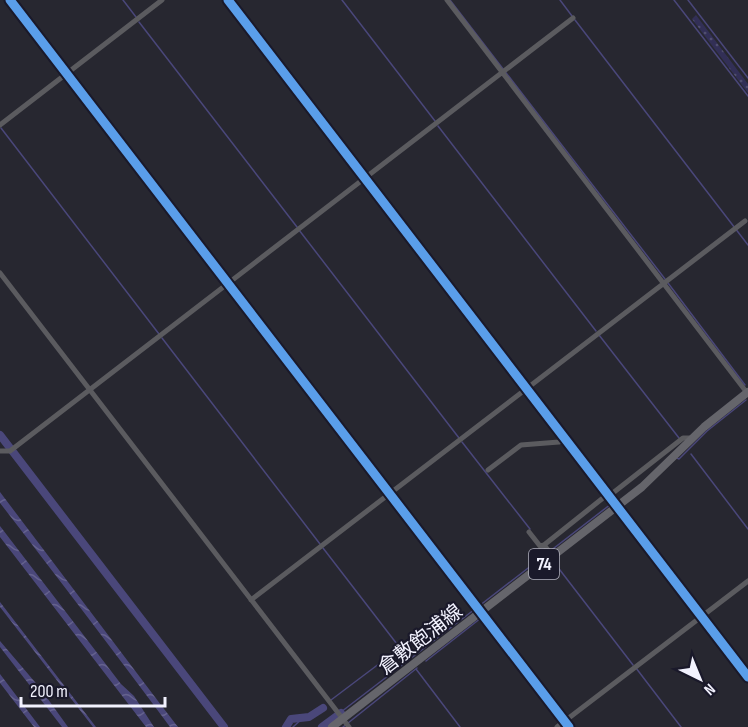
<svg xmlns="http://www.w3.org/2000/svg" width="748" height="727" viewBox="0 0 748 727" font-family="'Sofia Sans Condensed','Noto Sans JP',sans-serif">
<defs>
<pattern id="grass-dots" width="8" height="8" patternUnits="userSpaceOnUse" patternTransform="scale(1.5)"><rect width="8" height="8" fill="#322f56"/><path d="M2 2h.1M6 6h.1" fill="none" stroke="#504e6f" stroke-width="1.8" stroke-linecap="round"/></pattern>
<pattern id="water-waves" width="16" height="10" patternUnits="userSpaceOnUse" patternTransform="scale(1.5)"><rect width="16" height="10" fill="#4a477a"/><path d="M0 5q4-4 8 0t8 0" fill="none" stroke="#65628e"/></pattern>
</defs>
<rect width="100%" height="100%" fill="#272730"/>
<!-- grass -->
<path fill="url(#grass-dots)" d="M 696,15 L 748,84 L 748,93 L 692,19 Z"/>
<!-- water -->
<path fill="url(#water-waves)" d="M 0,492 L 161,705 L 178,727 L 170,727 C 116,654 58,578 0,503 Z
M 0,526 L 121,684 L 134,696 L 154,727 L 146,727 L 0,537 Z
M 0,602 L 96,727 L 93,727 L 0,607 Z
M 0,641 L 40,688 L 68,727 L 62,727 L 0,647 Z
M 0,674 L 40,727 L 34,727 L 30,722 L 0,683 Z"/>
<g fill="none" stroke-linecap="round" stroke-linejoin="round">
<!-- stream -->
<path stroke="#4a477a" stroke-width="1.5" d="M 14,0 L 67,69
M 123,0 L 136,17
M 234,0 L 367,174
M 342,0 L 435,121
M 450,0 L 665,279
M 560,0 L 572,16
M 674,0 L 748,96
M 688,0 L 748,78
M 575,20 L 748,245
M 139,22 L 297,227
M 71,75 L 228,279
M 438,126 L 596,331
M 1,128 L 159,334
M 370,178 L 528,383
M 299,230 L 459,438
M 231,283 L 390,490
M 668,283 L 745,385
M 599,335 L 679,438
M 162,338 L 320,544
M 531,388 L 611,491
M 462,442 L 530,529
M 691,454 L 748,529
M 677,458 L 679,459 L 707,431 L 746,400
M 393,494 L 480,607
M 625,510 L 704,612
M 323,548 L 400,648 L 331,700
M 543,549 L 548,554
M 553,561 L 633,665
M 479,606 L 611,504
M 486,615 L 565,717
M 707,616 L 748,670
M 426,661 L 481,618
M 636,668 L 681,727
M 416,669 L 460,727
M 341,712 L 475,609
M 568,721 L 572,727
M 293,727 L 303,718
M 343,727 L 417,668"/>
<!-- river -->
<path stroke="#4a477a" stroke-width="8" d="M 0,435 L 224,727
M 286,727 L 291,719 L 309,717 L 323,708
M 322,727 L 341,713"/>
<!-- street -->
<path stroke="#5b5b5f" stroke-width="5" d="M 10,0 L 569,727
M 228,0 L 748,677
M 447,0 L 748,394
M 0,125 L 162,0
M 0,273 L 349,727
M 0,451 L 10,451 L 573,18
M 488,470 L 521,445 L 559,442 L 564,438
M 609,496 L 683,438 L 692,438
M 529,532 L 540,546 L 544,545 L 553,556
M 544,545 L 608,494
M 251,600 L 745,221
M 557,727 L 748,581"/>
<!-- primary -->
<path stroke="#65656b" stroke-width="8" d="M 332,727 L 642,487 L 704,427 L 748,392"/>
<defs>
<path id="cycleway" d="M 10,0 L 569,727
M 228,0 L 748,677"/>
</defs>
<!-- cycleway casing -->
<use href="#cycleway" stroke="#1a192a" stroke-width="13"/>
<!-- cycleway -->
<use href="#cycleway" stroke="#5a9eea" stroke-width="9"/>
</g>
<g text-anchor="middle" stroke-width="4.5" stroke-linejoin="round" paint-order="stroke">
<!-- shield labels -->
<rect fill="#1a192a" stroke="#b1b1be" stroke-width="1.5" x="529" y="549" width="30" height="30" rx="4.5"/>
<g font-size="18" font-weight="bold" fill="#f2f2fe">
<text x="544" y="570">74</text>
</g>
<!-- street labels -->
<g font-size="20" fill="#f2f2fe" stroke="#1a192a">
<text transform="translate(420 639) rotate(-38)" y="7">倉敷飽浦線</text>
</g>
</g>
<!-- north arrow -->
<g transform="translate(700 679) rotate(137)" stroke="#1a192a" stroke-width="4.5" paint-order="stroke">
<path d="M0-4.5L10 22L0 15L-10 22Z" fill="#f2f2fe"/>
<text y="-9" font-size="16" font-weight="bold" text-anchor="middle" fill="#f2f2fe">N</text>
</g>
<!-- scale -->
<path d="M21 697v9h144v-9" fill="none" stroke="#f2f2fe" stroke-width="3"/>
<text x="30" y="697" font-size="18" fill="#f2f2fe" stroke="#1a192a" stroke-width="4.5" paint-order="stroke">200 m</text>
</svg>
